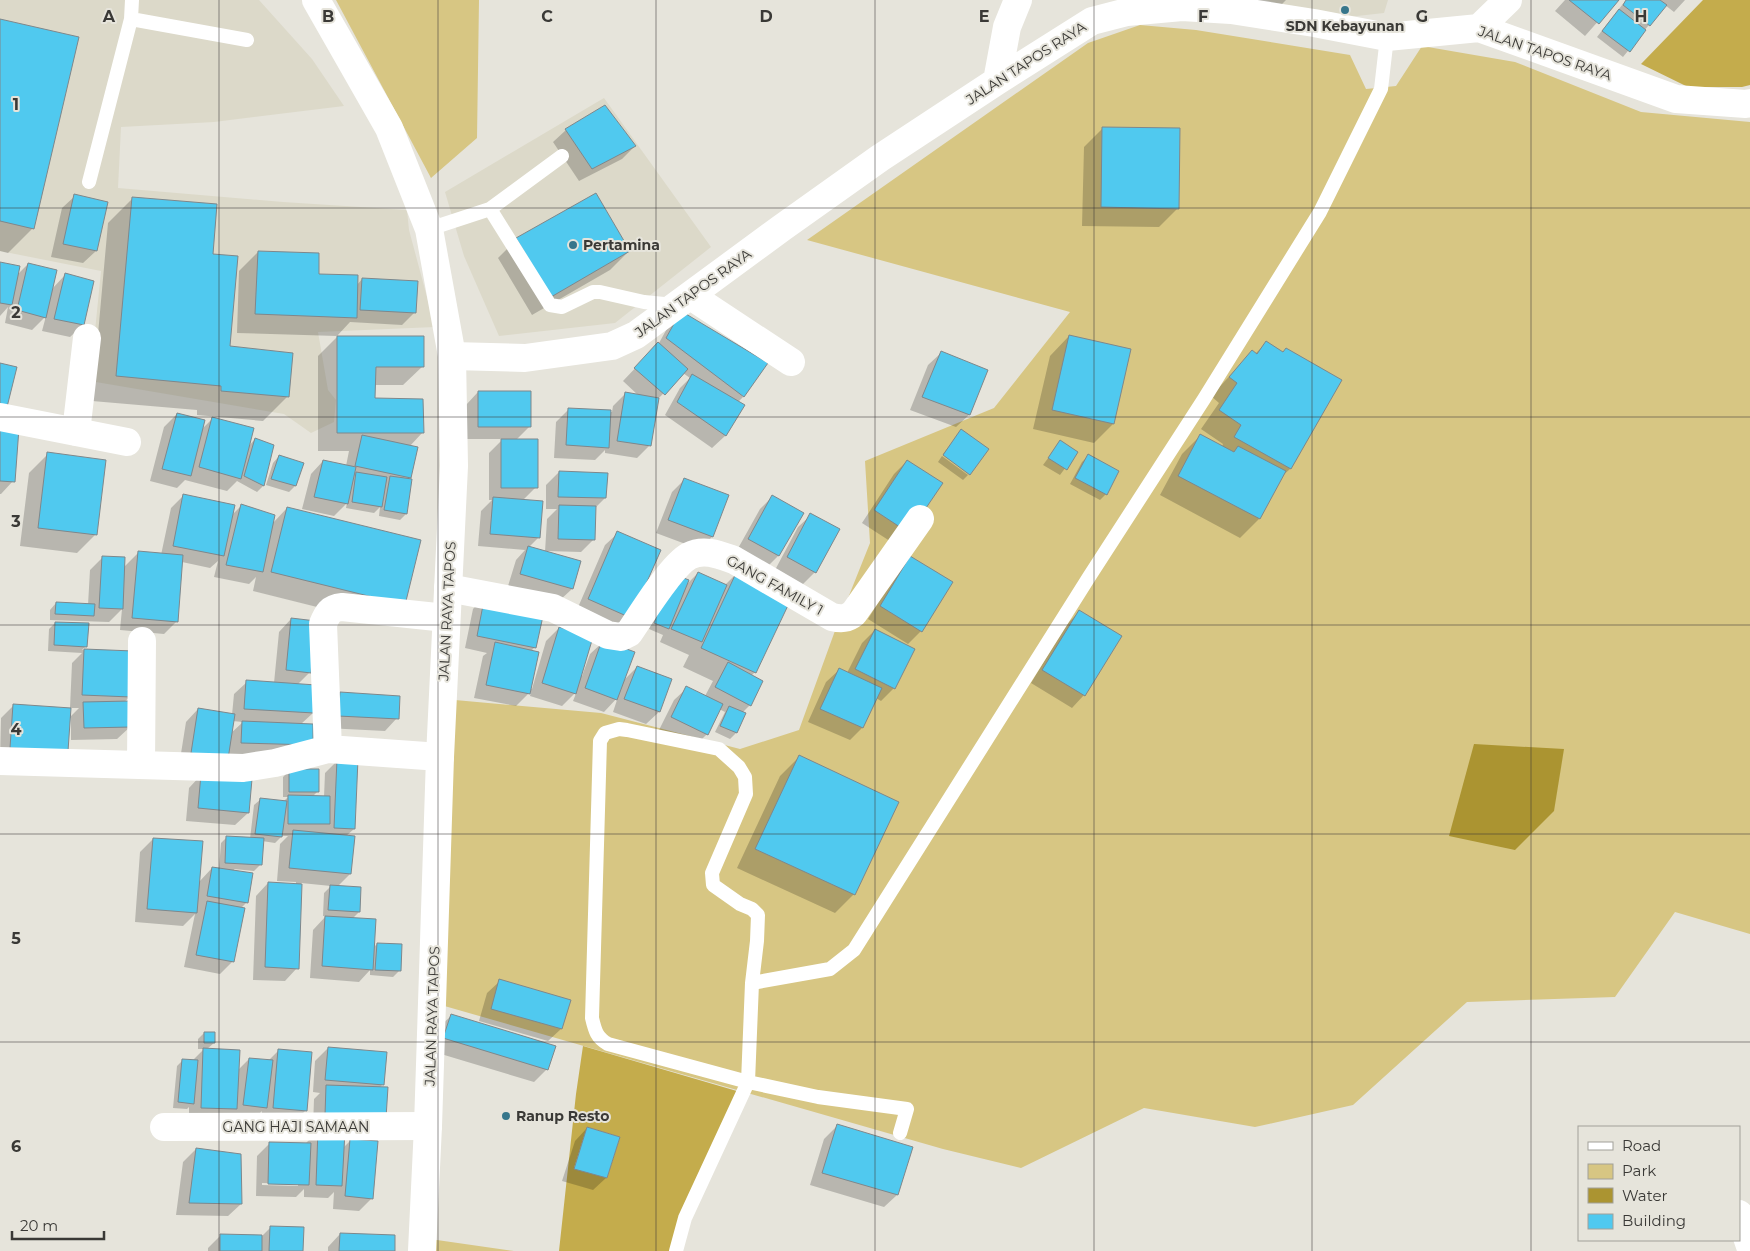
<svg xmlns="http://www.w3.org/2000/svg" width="1750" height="1251" viewBox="0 0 1750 1251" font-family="Montserrat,sans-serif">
<rect width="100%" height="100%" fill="#e6e4db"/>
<!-- built -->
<path fill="#dcd9c9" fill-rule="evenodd" d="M 0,0 L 259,0 L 312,59 L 344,106 L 214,122 L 121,127 L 118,188 L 283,202 L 407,210 L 409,230 L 435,327 L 318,332 L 328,390 L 336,400 L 334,422 L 311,433 L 284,414 L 90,381 L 101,271 L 0,251 Z
M 1265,0 L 1388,0 L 1384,13 L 1339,18 Z
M 604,98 L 711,247 L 615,323 L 499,336 L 464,256 L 445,192 ZM 605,105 L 636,146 L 592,169 L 565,129 ZM 596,193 L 630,251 L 551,297 Z"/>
<!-- green -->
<path fill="#d7c683" d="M 336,0 L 479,0 L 477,138 L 431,178 Z
M 1140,25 L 1196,30 L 1350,55 L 1366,89 L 1396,86 L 1422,46 L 1515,62 L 1641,112 L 1750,122 L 1750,934 L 1675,912 L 1615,997 L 1467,1002 L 1353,1105 L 1255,1127 L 1144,1108 L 1021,1168 L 943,1149 L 441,1005 L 455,700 L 601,713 L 740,749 L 799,730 L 836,628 L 870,543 L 865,461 L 994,408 L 1070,312 L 807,240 L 1088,43 Z
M 430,1239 L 514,1251 L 430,1251 Z"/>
<!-- forest -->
<path fill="#c4ac4c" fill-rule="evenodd" d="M 1703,0 L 1750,0 L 1750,85 L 1742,87 L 1688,87 L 1641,64 Z
M 583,1046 L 747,1094 L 700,1193 L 681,1251 L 559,1251 L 576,1094 ZM 587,1127 L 620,1137 L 607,1178 L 574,1168 Z"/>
<!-- water -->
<path fill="#ab9431" d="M 1474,744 L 1564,749 L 1554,811 L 1515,850 L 1449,836 Z"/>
<!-- shadow -->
<path fill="#0003" fill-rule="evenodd" d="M 1245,0 L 1286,0 L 1276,10 Z
M 1565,0 L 1617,0 L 1585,36 L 1555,11 Z
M 1626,0 L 1685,0 L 1674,12 L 1665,5 L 1623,57 L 1597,37 Z
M 0,20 L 33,228 L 8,253 L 0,251 Z
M 1103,128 L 1178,208 L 1159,227 L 1082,226 L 1084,147 Z
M 566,130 L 635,146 L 622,159 L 579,181 L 553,142 Z
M 75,196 L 96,251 L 83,263 L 51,257 L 62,208 Z
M 133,198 L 211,255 L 228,348 L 288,396 L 263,421 L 197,415 L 197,410 L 92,401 L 108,223 Z
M 517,239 L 629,251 L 610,270 L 532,315 L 498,258 Z
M 258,252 L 317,275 L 357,285 L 362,279 L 415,312 L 402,325 L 350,322 L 337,336 L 237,333 L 239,271 Z
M 0,264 L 16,276 L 28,264 L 52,289 L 65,275 L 83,325 L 70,337 L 42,331 L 46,316 L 32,330 L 5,323 L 8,307 L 0,316 Z
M 681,313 L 743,397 L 738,402 L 743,405 L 725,436 L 712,448 L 665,415 L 680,388 L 690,378 L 683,373 L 657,400 L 650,445 L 637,458 L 605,453 L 605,450 L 595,460 L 554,458 L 556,422 L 569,409 L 612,412 L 613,406 L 625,394 L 639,396 L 623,381 L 659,343 L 669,325 Z
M 1069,336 L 1113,424 L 1094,443 L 1033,429 L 1050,356 Z
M 337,337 L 423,366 L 403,385 L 374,385 L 374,400 L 423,432 L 409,447 L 410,477 L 407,480 L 406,514 L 400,520 L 379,516 L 380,507 L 374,513 L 346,508 L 347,503 L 334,516 L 302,509 L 311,474 L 323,461 L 346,466 L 349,451 L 318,451 L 318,356 Z
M 1267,342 L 1283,353 L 1340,381 L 1290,469 L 1281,477 L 1259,519 L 1240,538 L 1160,495 L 1182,454 L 1201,435 L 1222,447 L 1223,444 L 1201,429 L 1219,403 L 1211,396 L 1252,352 L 1255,354 Z
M 941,353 L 986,370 L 969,415 L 956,427 L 910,410 L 928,365 Z
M 478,392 L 530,426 L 516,440 L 536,487 L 523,500 L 538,538 L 529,547 L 545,552 L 547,519 L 557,509 L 546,509 L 546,485 L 559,472 L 605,498 L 595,508 L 594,539 L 581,552 L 546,551 L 572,589 L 559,601 L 508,586 L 516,560 L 525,550 L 478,546 L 481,511 L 492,500 L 489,500 L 489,453 L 503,439 L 466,439 L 466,405 Z
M 177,414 L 201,430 L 213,418 L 248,447 L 255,439 L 272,446 L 263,486 L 257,492 L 237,481 L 227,491 L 185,480 L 177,488 L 150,481 L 164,427 Z
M 0,428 L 13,481 L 1,494 L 0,494 Z
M 961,431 L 970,473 L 943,454 Z
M 1060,442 L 1077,452 L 1060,475 L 1043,465 Z
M 48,454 L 96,534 L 77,553 L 20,546 L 29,473 Z
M 279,456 L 302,464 L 295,486 L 289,492 L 266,485 L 273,463 Z
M 942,456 L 968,475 L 963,480 L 938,462 Z
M 1088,456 L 1106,494 L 1100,500 L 1070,484 L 1082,462 Z
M 907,461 L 941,483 L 896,545 L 862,523 L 894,474 Z
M 685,479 L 727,495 L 712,537 L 699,549 L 656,533 L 672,492 Z
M 184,495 L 231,516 L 241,506 L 272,524 L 287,508 L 419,541 L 385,624 L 253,591 L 256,577 L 249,584 L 214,577 L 218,561 L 210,568 L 182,562 L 177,621 L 164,634 L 120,630 L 122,609 L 109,622 L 50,620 L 50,610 L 56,603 L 88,605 L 90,570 L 103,557 L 123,568 L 138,553 L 161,555 L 171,508 Z
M 772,497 L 778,556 L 766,568 L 736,552 L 760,509 Z
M 811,515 L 815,572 L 802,585 L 775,570 L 798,527 Z
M 618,533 L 659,551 L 617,630 L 576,612 L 605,545 Z
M 910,558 L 921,631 L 908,644 L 868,619 L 898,571 Z
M 698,573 L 725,585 L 737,573 L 790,597 L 755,672 L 751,676 L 762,681 L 750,705 L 742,713 L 744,713 L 736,733 L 730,739 L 715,732 L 725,712 L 719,709 L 707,734 L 694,747 L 659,730 L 674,700 L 687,688 L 705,696 L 713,681 L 683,667 L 689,655 L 660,642 L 663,635 L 649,629 L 668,581 L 685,586 Z
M 485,596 L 535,647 L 531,651 L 530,689 L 532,689 L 546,641 L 559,628 L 580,676 L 582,676 L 590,654 L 603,642 L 622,682 L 637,667 L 659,712 L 646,724 L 613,712 L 618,697 L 604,712 L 573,701 L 577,691 L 562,706 L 530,696 L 531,691 L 516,706 L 474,698 L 483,656 L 487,653 L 465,648 L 473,609 Z
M 1079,612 L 1084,695 L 1072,708 L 1031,683 L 1066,625 Z
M 291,619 L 310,672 L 297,685 L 313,713 L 301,724 L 311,744 L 179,766 L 186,722 L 198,709 L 232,715 L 234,694 L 247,682 L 274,683 L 279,632 ZM 232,721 L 243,722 L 230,734 Z
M 55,623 L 86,646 L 82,650 L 132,652 L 130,697 L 124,702 L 130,727 L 117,739 L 71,740 L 71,718 L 69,718 L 79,708 L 70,708 L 72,663 L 82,653 L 48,651 L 49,629 Z
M 875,630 L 913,650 L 894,688 L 881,701 L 876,698 L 862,728 L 850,740 L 808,722 L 826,682 L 839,670 L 847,673 L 862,643 Z
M 340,693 L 397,718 L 385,731 L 326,728 L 328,706 Z
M 14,705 L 69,709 L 0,761 L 1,718 Z
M 799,757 L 854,894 L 835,913 L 737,868 L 780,776 Z
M 338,760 L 354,829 L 346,836 L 350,874 L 337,887 L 359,912 L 352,919 L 373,948 L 377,944 L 399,971 L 393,977 L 370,975 L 370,970 L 359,982 L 310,978 L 313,930 L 326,916 L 323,916 L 324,893 L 331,886 L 301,883 L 297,968 L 285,981 L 253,980 L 256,896 L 268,883 L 296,885 L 296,882 L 277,881 L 280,844 L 288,836 L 282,836 L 275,843 L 262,841 L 260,865 L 254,871 L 234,869 L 247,902 L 241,908 L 233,961 L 220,974 L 184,967 L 195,914 L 183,926 L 135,922 L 140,852 L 153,839 L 199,882 L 212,868 L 219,869 L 221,843 L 227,837 L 250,839 L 254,805 L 261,799 L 283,802 L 288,797 L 283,797 L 283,777 L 289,771 L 318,791 L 312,797 L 324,797 L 325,773 Z
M 201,775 L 248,813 L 235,825 L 186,821 L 189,788 Z
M 500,981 L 561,1029 L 548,1041 L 479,1021 L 487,993 Z
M 451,1016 L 547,1069 L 534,1082 L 431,1051 L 438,1028 Z
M 204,1033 L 214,1043 L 207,1049 L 238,1070 L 249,1059 L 268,1061 L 279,1050 L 306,1110 L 293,1123 L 261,1120 L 262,1111 L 253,1120 L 189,1120 L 189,1107 L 187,1109 L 173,1108 L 177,1066 L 183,1060 L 192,1061 L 204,1049 L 198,1049 L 198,1039 Z
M 328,1048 L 383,1084 L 379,1088 L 313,1127 L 314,1099 L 320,1093 L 313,1092 L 315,1061 Z
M 837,1126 L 897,1195 L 884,1207 L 810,1185 L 824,1139 Z
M 587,1128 L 618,1138 L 606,1178 L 593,1190 L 562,1181 L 575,1141 Z
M 319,1130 L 343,1148 L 351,1140 L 372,1198 L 359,1211 L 333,1209 L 334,1192 L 328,1198 L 304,1197 L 304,1189 L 296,1197 L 256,1196 L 257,1156 L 269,1144 L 306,1143 ZM 262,1183 L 298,1184 L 298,1186 L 262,1185 Z
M 196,1149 L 241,1204 L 228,1216 L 176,1215 L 183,1162 Z
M 271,1227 L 302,1251 L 208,1251 L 208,1248 L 221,1235 L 262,1236 Z
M 340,1234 L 394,1251 L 328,1251 L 328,1247 Z"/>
<!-- building -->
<path fill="#50c9ef" stroke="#7f878b" d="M 1569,0 L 1619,0 L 1599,24 Z
M 1626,0 L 1660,0 L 1667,5 L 1650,26 L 1623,5 Z
M 1619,9 L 1646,30 L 1630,52 L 1602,31 Z
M 0,19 L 79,37 L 34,229 L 0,221 Z
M 605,105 L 636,146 L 592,169 L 565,129 Z
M 1102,127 L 1180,128 L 1179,209 L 1101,207 Z
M 596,193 L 630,251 L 551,297 L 516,238 Z
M 74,194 L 108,202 L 97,251 L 63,244 Z
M 132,197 L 217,204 L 213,254 L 238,256 L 230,346 L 293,353 L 289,397 L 221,391 L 221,386 L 116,376 Z
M 258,251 L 319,253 L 319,274 L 358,275 L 357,318 L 255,314 Z
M 0,262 L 20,266 L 12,305 L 0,303 Z
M 28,263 L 57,270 L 46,318 L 17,310 Z
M 65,273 L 94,281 L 84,325 L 54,319 Z
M 362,278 L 418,281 L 416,313 L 360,310 Z
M 681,311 L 768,363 L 744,397 L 666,338 Z
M 1069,335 L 1131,349 L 1114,424 L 1052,410 Z
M 337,336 L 424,336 L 424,367 L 376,367 L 375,398 L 423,399 L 424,433 L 337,433 Z
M 1266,341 L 1283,352 L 1286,348 L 1342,380 L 1291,469 L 1234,437 L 1241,425 L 1219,410 L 1237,383 L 1229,377 L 1252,350 L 1257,354 Z
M 658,342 L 688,369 L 665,395 L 634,368 Z
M 941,351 L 988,370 L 970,415 L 922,397 Z
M 0,363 L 17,367 L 5,415 L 0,414 Z
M 692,374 L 745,405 L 726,436 L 677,402 Z
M 478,391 L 531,391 L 531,427 L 478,427 Z
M 625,392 L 659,398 L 651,446 L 617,441 Z
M 568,408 L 611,410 L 609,448 L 566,445 Z
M 177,413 L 205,420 L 191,476 L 162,469 Z
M 212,417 L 254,428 L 241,479 L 199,467 Z
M 0,427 L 19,428 L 15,482 L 0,481 Z
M 961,429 L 989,449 L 970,475 L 943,455 Z
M 1200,434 L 1234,452 L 1238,446 L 1286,471 L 1260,519 L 1178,476 Z
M 362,435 L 418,447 L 411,478 L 355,466 Z
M 255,438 L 274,445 L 264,486 L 244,476 Z
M 501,439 L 538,439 L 538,488 L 501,488 Z
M 1060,440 L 1078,452 L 1067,470 L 1048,458 Z
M 47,452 L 106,460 L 97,535 L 38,528 Z
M 1088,454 L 1119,471 L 1107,495 L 1075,478 Z
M 279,455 L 304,463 L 296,486 L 271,479 Z
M 323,460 L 356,467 L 348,504 L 314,497 Z
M 907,460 L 943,483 L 909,533 L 874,510 Z
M 559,471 L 608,473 L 606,498 L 558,497 Z
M 356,472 L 387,477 L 382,507 L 352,502 Z
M 390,476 L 412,479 L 407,514 L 384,510 Z
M 684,478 L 729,495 L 713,537 L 668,520 Z
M 183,494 L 235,505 L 224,556 L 173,546 Z
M 772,495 L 804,513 L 779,556 L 748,539 Z
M 493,497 L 543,501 L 540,538 L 490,534 Z
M 241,504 L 275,515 L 263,572 L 226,565 Z
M 559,505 L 596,506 L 595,540 L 558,539 Z
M 287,507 L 421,540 L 405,605 L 271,572 Z
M 810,513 L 840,529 L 816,573 L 787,557 Z
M 617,531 L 661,550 L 631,618 L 588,599 Z
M 528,546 L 581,561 L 573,589 L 520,574 Z
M 138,551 L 183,555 L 178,622 L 132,618 Z
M 102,556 L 125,557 L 123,609 L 99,608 Z
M 910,556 L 953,582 L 922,632 L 880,606 Z
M 737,571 L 792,597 L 756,673 L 701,648 Z
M 698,572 L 727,585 L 702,642 L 671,629 Z
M 673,574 L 689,580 L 669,629 L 654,623 Z
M 485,595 L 545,607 L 536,648 L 477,636 Z
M 56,602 L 95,604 L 94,616 L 55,614 Z
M 1079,610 L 1122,636 L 1085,696 L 1042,670 Z
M 291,618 L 316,621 L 311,673 L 286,670 Z
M 55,622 L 89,623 L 87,647 L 54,645 Z
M 559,627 L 593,637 L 576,694 L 542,683 Z
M 875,629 L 915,649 L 895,689 L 855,669 Z
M 602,640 L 635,652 L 617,700 L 585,688 Z
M 495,642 L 539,652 L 530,694 L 486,685 Z
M 84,649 L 133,651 L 131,697 L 82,695 Z
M 728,662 L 763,681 L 751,706 L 715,687 Z
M 637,666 L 672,679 L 660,712 L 624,699 Z
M 839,668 L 882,688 L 863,728 L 820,709 Z
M 246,680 L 316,685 L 314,713 L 244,709 Z
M 686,686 L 723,704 L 708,735 L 671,717 Z
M 340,692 L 400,696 L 399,719 L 338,716 Z
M 130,701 L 131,727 L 84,728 L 83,702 Z
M 13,704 L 71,708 L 68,751 L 10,748 Z
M 729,706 L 746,713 L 737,733 L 720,726 Z
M 198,708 L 235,714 L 228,759 L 191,753 Z
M 242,721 L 313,724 L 313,745 L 241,743 Z
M 799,755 L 899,802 L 855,895 L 755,849 Z
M 337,759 L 358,759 L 355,829 L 334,828 Z
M 289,769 L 319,769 L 319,792 L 289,792 Z
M 201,774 L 252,779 L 249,813 L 198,808 Z
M 288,795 L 330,796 L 330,824 L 288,824 Z
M 260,798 L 287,801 L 282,837 L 255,834 Z
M 293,830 L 355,836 L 351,874 L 289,868 Z
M 226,836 L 264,838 L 262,865 L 225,863 Z
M 153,838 L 203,841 L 197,913 L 147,909 Z
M 212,867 L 253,873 L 248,903 L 207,896 Z
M 268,882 L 302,884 L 299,969 L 265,967 Z
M 330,885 L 361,887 L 360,912 L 328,910 Z
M 207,901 L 245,908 L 234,962 L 196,955 Z
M 325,916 L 376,919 L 373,970 L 322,966 Z
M 377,943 L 402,944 L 401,971 L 375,970 Z
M 499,979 L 571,1000 L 562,1029 L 491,1009 Z
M 451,1014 L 556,1046 L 548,1070 L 443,1038 Z
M 204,1032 L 215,1032 L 215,1043 L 204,1043 Z
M 328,1047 L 387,1052 L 384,1085 L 325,1080 Z
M 203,1048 L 240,1050 L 237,1109 L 201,1108 Z
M 278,1049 L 312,1052 L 307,1111 L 273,1108 Z
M 249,1058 L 273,1060 L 267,1108 L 243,1105 Z
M 182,1059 L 198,1060 L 194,1104 L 178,1102 Z
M 326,1085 L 388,1087 L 386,1118 L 325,1115 Z
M 837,1124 L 913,1147 L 898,1195 L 822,1173 Z
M 587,1127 L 620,1137 L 607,1178 L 574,1169 Z
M 318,1129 L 345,1131 L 342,1186 L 316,1185 Z
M 350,1139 L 378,1141 L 373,1199 L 345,1196 Z
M 269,1142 L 311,1143 L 309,1185 L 268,1184 Z
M 196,1148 L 241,1154 L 242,1204 L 189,1203 Z
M 270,1226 L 304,1227 L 303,1251 L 269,1251 Z
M 340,1233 L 395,1235 L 395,1251 L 339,1251 Z
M 220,1234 L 262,1235 L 262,1251 L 220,1251 Z"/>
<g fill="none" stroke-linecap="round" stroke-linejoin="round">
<!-- lane -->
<path stroke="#fff" stroke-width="14" d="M 131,19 L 247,40
M 89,182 L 131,19 L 132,0
M 490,209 L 550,305 L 562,307 L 593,292 L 600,292 L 644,302 L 674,305
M 429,229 L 490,209 L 562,156
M 752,983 L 757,941 L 758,915 L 752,909 L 740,904 L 713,885 L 712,873 L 746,794 L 745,777 L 739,767 L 719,749 L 627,730 L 619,729 L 605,733 L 600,741 L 592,1018 C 595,1031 597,1038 608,1044 L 748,1082 L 752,983 L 830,969 L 854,950 L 1089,577 L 1204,399 L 1320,212 L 1381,89 L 1387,37
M 676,1251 L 685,1218 L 748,1082 L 818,1097 L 907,1109 L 900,1133"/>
<!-- street -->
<path stroke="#fff" stroke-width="28" d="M 1479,28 L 1508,0
M 997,81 L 1007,27 L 1018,0
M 691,296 L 791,362
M 452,356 L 525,358 L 612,346 L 636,335 L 783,227 L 880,158 L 997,81 L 1092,21 L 1127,12 L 1182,7 L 1231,10 L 1314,23 L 1387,37 L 1479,28 L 1676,99 L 1746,104 L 1750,103
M 0,417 L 127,442
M 76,432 L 87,338
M 448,588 L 553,608 L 608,635 L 621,637 L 629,633 C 642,614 671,566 689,556 C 704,548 720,555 734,560 L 832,617 C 841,619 847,619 854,613 L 920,519
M 328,749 L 323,624 C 327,614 330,608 342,607 L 446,618
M 0,761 L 243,768 L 275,763 L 328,749 L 440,757
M 141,764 L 142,641
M 164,1127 L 428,1126
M 1739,1214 L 1750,1246"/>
<!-- secondary -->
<path stroke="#fff" stroke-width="28" d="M 316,0 L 389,128 L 429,229 L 452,356 L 454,466 L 440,757 L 428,1126 L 422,1251"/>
</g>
<!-- grid -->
<path fill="none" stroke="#3a3936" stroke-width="1" stroke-opacity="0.55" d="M 219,0 L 219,1251M 438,0 L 438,1251M 656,0 L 656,1251M 875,0 L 875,1251M 1094,0 L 1094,1251M 1312,0 L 1312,1251M 1531,0 L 1531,1251M 0,208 L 1750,208M 0,417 L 1750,417M 0,625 L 1750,625M 0,834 L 1750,834M 0,1042 L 1750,1042"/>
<!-- markers -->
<g fill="#37768b" stroke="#e6e4db" stroke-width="2">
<circle cx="1345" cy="10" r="5"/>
<circle cx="573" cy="245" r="5"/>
<circle cx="506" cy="1116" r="5"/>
</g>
<g text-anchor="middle" stroke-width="4" stroke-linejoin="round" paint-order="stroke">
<!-- poi labels -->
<g font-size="14" font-weight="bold" fill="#3a3936" stroke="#e6e4db" text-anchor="start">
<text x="1345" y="31" text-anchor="middle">SDN Kebayunan</text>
<text x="583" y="250">Pertamina</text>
<text x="516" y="1121">Ranup Resto</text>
</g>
<!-- street labels -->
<g font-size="14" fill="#3a3936" stroke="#e6e4db">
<text transform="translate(1545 53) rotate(19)" y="5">JALAN TAPOS RAYA</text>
<text transform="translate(1026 63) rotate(-33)" y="5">JALAN TAPOS RAYA</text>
<text transform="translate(693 293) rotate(-36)" y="5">JALAN TAPOS RAYA</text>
<text transform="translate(775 585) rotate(29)" y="5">GANG FAMILY 1</text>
<text transform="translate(447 611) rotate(-87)" y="5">JALAN RAYA TAPOS</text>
<text transform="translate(432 1016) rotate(-88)" y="5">JALAN RAYA TAPOS</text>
<text x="296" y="1132">GANG HAJI SAMAAN</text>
</g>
</g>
<g font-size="16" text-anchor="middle" font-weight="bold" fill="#3a3936" stroke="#e6e4db" stroke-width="4" stroke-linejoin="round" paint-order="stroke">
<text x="109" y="22">A</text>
<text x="328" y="22">B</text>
<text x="547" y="22">C</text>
<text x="766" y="22">D</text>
<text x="984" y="22">E</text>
<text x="1203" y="22">F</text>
<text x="1422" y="22">G</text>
<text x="1641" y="22">H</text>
<text x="16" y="110">1</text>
<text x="16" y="318">2</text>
<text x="16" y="527">3</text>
<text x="16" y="735">4</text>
<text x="16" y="944">5</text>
<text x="16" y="1152">6</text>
</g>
<!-- legend -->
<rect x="1578" y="1126" width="162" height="115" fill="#e6e4db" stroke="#a1a099"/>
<rect x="1588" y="1142" width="25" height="8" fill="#ffffff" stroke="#a1a099"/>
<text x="1622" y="1151" font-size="15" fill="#3a3936">Road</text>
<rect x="1588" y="1164" width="25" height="15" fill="#d7c683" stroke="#a1a099"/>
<text x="1622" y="1176" font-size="15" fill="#3a3936">Park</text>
<rect x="1588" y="1188" width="25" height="15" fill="#ab9431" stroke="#a1a099"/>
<text x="1622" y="1201" font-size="15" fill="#3a3936">Water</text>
<rect x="1588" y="1214" width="25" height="15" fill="#50c9ef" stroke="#a1a099"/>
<text x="1622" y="1226" font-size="15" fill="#3a3936">Building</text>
<!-- scale -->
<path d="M12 1231v8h92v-8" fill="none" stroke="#3a3936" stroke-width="2.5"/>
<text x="20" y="1231" font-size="15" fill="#3a3936" stroke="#e6e4db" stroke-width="4" paint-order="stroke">20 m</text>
</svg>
